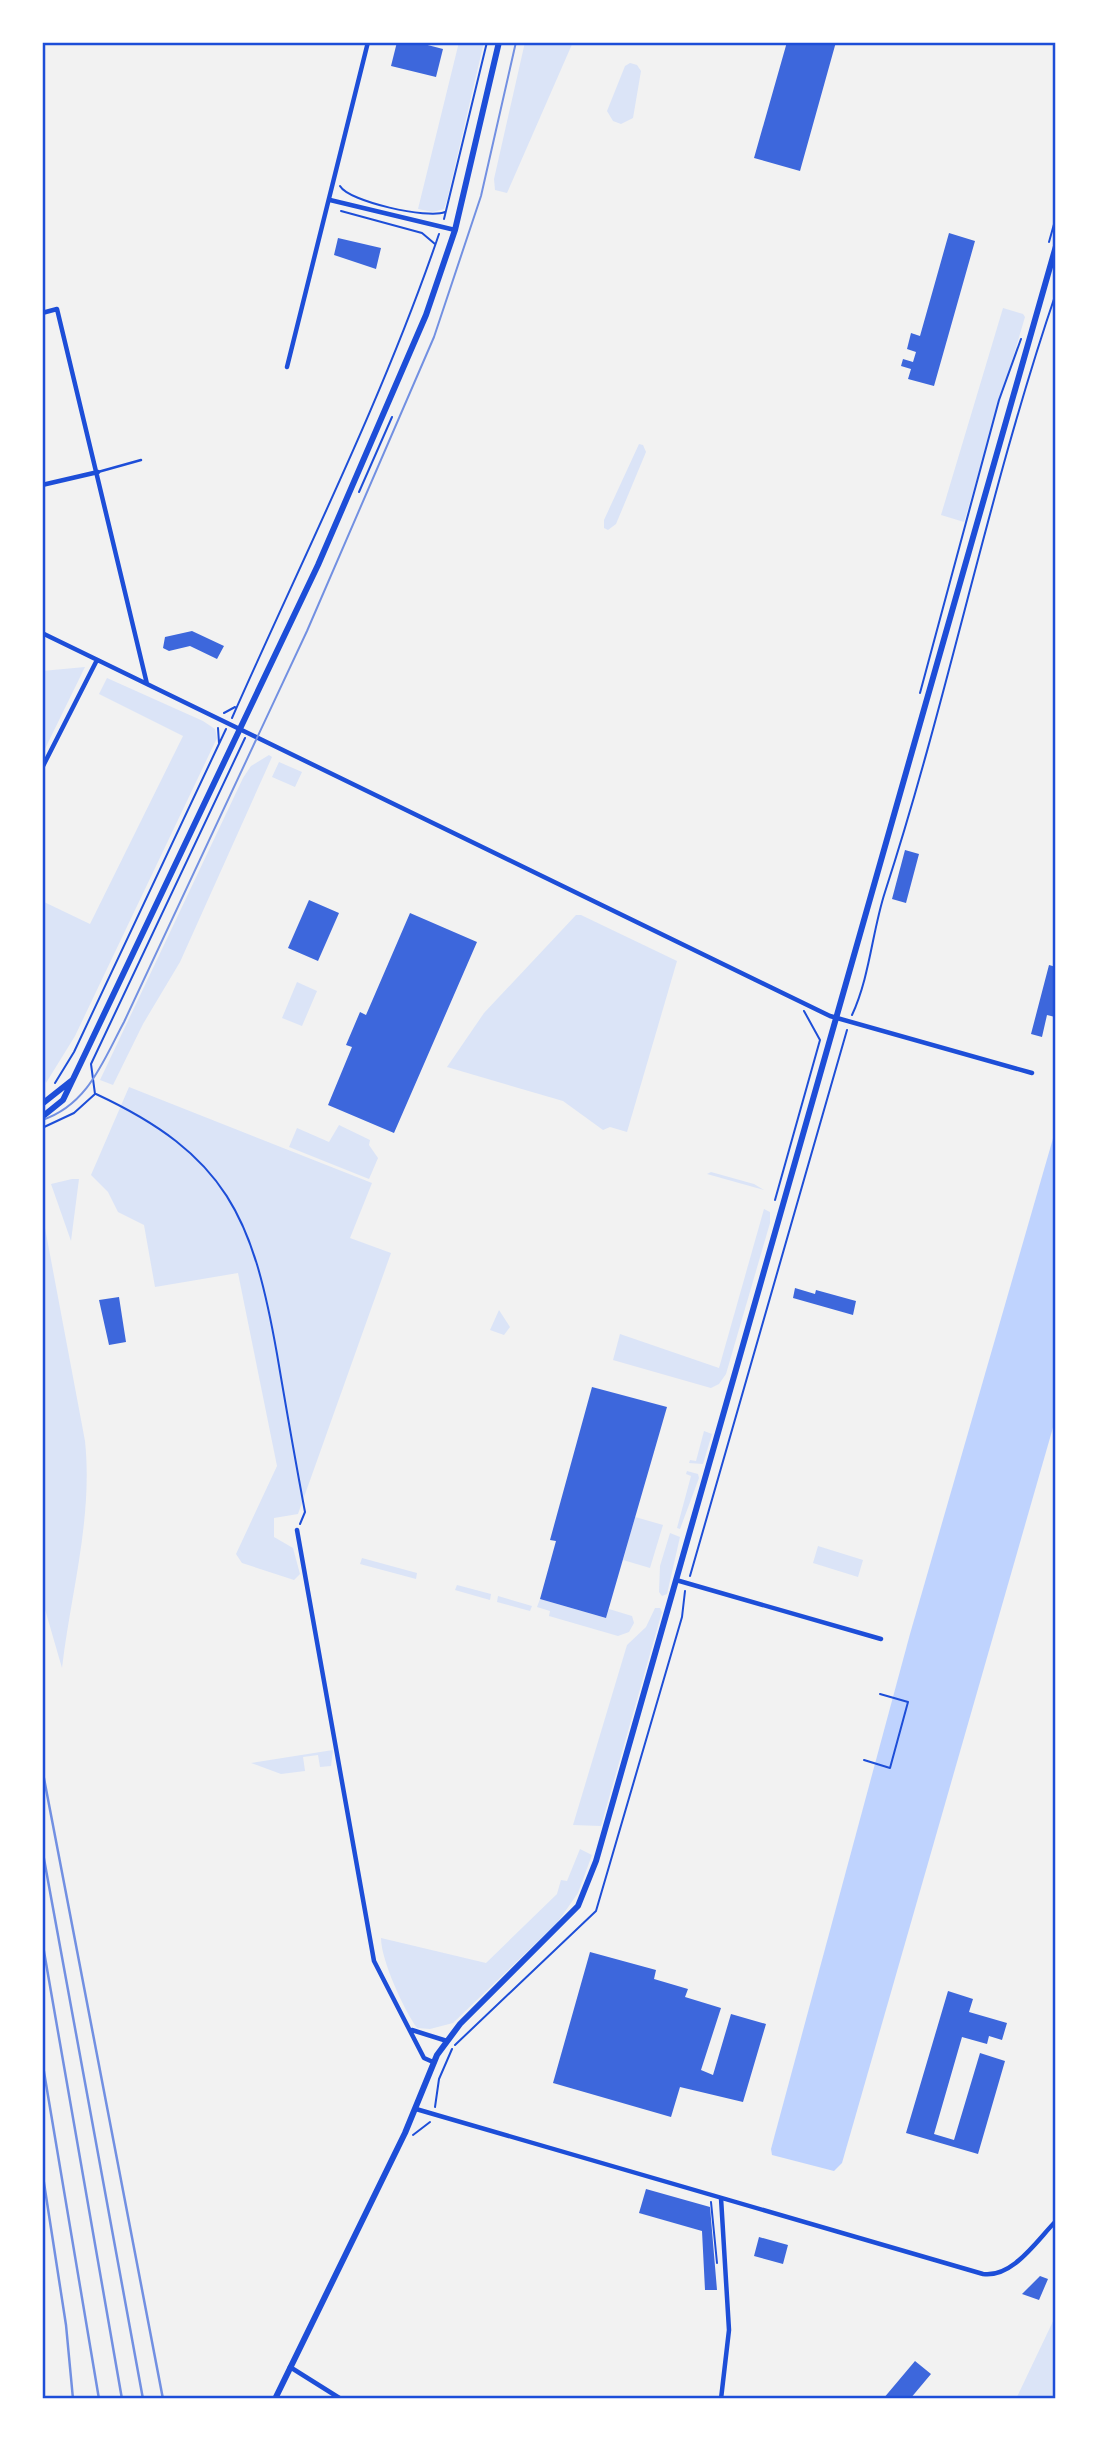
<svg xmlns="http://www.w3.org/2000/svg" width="1098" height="2441" viewBox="0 0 1098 2441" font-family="Literata,serif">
<rect width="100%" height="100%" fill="#f2f2f2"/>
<!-- green -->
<path fill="#dbe4f7" d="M 459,42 L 484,42 L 447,200 L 444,209 L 433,212 L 418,209 Z
M 525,42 L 573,42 L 507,193 L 495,190 L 494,179 Z
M 630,63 L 637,65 L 641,71 L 633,118 L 621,124 L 613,121 L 607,111 L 625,66 Z
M 1003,308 L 1023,314 L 1025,317 L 964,522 L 941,515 Z
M 639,444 L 643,445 L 646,452 L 616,524 L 608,530 L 604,528 L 604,520 Z
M 85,667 L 42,755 L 42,671 Z
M 107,678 L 203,721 L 215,729 L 217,738 L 75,1036 L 46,1083 L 42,1069 L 42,901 L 90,924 L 183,736 L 99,694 Z
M 269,755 L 272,757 L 180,962 L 143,1024 L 113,1085 L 100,1080 L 243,778 L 251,766 Z
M 279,762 L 302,772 L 295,787 L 272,777 Z
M 576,915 L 581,915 L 677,961 L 627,1132 L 610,1127 L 603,1130 L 563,1101 L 447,1067 L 484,1013 Z
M 297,982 L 317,991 L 302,1026 L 282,1018 Z
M 129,1087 L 372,1183 L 350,1238 L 391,1253 L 298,1514 L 274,1518 L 274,1537 L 293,1548 L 300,1574 L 294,1580 L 242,1563 L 236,1554 L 277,1466 L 238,1273 L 155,1287 L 144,1225 L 118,1212 L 108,1192 L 91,1175 Z
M 339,1125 L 370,1140 L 369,1145 L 378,1158 L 369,1179 L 289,1147 L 297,1128 L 329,1142 Z
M 711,1172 L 754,1184 L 764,1190 L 707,1174 Z
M 72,1179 L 79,1179 L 71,1241 L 51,1184 Z
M 764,1209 L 770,1212 L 770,1223 L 726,1374 L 719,1384 L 711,1388 L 613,1360 L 620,1334 L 719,1368 Z
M 42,1212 L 85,1441 C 93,1518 71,1592 62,1668 L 42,1599 Z
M 499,1310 L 510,1327 L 504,1335 L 490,1330 Z
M 704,1431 L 712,1434 L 703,1464 L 689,1463 L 690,1460 L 696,1461 Z
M 687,1471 L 698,1474 L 699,1478 L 680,1529 L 677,1528 L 691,1476 L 686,1474 Z
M 635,1517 L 663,1525 L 650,1568 L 623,1560 Z
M 670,1533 L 680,1537 L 667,1594 L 662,1596 L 659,1592 L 660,1566 Z
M 818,1546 L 863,1560 L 858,1577 L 813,1563 Z
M 362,1558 L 417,1573 L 416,1579 L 360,1564 Z
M 457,1585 L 491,1594 L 490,1600 L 455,1590 Z
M 498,1596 L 532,1606 L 530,1611 L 497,1602 Z
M 540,1599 L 606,1618 L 609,1609 L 632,1616 L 634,1623 L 629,1632 L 618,1636 L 549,1616 L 550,1611 L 537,1607 Z
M 655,1608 L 660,1608 L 662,1612 L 601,1826 L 573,1825 L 627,1645 L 646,1627 Z
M 333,1750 L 331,1766 L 320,1767 L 318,1755 L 303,1757 L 305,1771 L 281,1774 L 251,1763 Z
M 580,1849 L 592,1855 L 578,1893 L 557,1923 L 453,2023 L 430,2029 L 417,2028 C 404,2010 381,1960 381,1938 L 486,1963 L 557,1894 L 561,1880 L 567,1881 Z
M 1056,2315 L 1056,2399 L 1016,2399 Z"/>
<!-- water -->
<path fill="#bfd3fe" d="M 1056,1128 L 1056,1417 L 842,2163 L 834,2171 L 772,2155 L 771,2149 L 910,1634 Z"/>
<!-- building -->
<path fill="#3d67dc" d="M 397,42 L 416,42 L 443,49 L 436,77 L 391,66 Z
M 787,42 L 836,42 L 800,171 L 754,158 Z
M 949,233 L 975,241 L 934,386 L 908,379 L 911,369 L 901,366 L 903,359 L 913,362 L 916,352 L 907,349 L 911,333 L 920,336 Z
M 338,238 L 381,248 L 376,269 L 334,255 Z
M 192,631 L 224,646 L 217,659 L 190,646 L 169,651 L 163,648 L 165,637 Z
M 905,850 L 919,854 L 906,903 L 892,899 Z
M 309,900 L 339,913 L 318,961 L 288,948 Z
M 410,913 L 477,942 L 394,1133 L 328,1105 L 352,1047 L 346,1045 L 360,1012 L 366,1015 Z
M 1049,965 L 1056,967 L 1056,1013 L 1055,1017 L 1047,1015 L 1042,1037 L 1031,1034 Z
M 795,1288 L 815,1294 L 816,1290 L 856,1301 L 853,1315 L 793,1298 Z
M 119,1297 L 126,1342 L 109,1345 L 99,1300 Z
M 592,1387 L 667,1407 L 606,1618 L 540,1599 L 556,1541 L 550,1540 Z
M 590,1952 L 656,1970 L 654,1979 L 688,1989 L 685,1997 L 721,2008 L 701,2070 L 713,2075 L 731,2014 L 766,2024 L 743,2102 L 680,2087 L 671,2117 L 553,2083 Z
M 948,1991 L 973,1999 L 969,2012 L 1007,2023 L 1002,2040 L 989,2036 L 987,2044 L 962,2037 L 934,2134 L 954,2140 L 980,2053 L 1005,2061 L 978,2154 L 906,2133 Z
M 646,2189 L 710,2207 L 717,2290 L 705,2290 L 702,2231 L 639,2213 Z
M 759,2237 L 788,2245 L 783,2264 L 754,2256 Z
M 1040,2276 L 1048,2279 L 1039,2300 L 1022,2294 Z
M 915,2361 L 931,2374 L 910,2399 L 883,2399 Z"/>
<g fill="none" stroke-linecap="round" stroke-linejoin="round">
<!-- path -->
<path stroke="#1d4ed8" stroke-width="2" d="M 340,186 C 349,202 428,219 445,212
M 341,211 L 422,233 L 435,244
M 444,219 L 487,42
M 1049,242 L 1056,217
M 359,492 L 392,417
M 920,693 L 999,400 L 1021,339
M 224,713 L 235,707
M 232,718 C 303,557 382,401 439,234
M 218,728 L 219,743
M 852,1015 C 870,976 872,932 885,892 C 949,695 989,489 1056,293
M 55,1083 L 74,1052 L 226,729
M 96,1094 C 227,1155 253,1218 277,1354 C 286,1407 295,1459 305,1512 L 300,1524
M 42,1128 L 74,1113 L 95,1094 L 91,1064 L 245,738
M 775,1200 L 820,1040 L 804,1011
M 690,1576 L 847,1030
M 864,1760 L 890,1768 L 908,1702 L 880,1694
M 455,2045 L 596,1911 L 682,1617 L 685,1591
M 435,2107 L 439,2079 L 452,2049
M 413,2135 L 430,2122
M 711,2202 L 717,2263"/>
<!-- service -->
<path stroke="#1d4ed8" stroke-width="2.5" d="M 98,472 L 141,460"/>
<!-- minor -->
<path stroke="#1d4ed8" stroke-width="4.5" d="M 330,200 L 455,230
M 42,313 L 57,309 L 147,684
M 287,367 L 368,42
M 42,485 L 98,472
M 42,633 L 830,1016 L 1032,1073
M 42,768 L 97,660
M 297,1530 L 374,1961 L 424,2058 L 433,2062
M 676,1580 L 881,1639
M 412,2030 L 447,2041
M 416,2109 L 983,2274 C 1013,2278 1037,2240 1056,2221
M 721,2198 L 729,2330 L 721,2399
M 290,2367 L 341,2399"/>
<!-- secondary -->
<path stroke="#1d4ed8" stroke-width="6" d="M 42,1104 L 71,1081
M 42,1117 L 63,1100 L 86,1052 L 318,565 L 426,315 L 455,230 L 499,42
M 275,2399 L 405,2133 L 437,2055 L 460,2024 L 578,1906 L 596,1861 L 1056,246"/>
<!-- tram -->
<path stroke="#7290e2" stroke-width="2" d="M 42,1120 C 88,1105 103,1061 124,1022 L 307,631 L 434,337 L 481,196 L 516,42"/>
<!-- rail -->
<path stroke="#7290e2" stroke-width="2.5" d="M 42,1768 L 163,2399
M 42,1848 L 143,2399
M 42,1940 L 122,2399
M 42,2060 L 99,2399
M 42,2170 L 66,2325 L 73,2399"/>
</g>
<!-- border -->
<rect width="1098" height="2441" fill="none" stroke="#ffffff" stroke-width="88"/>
<rect x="44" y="44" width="1010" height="2353" fill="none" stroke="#1d4ed8" stroke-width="2.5"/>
</svg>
